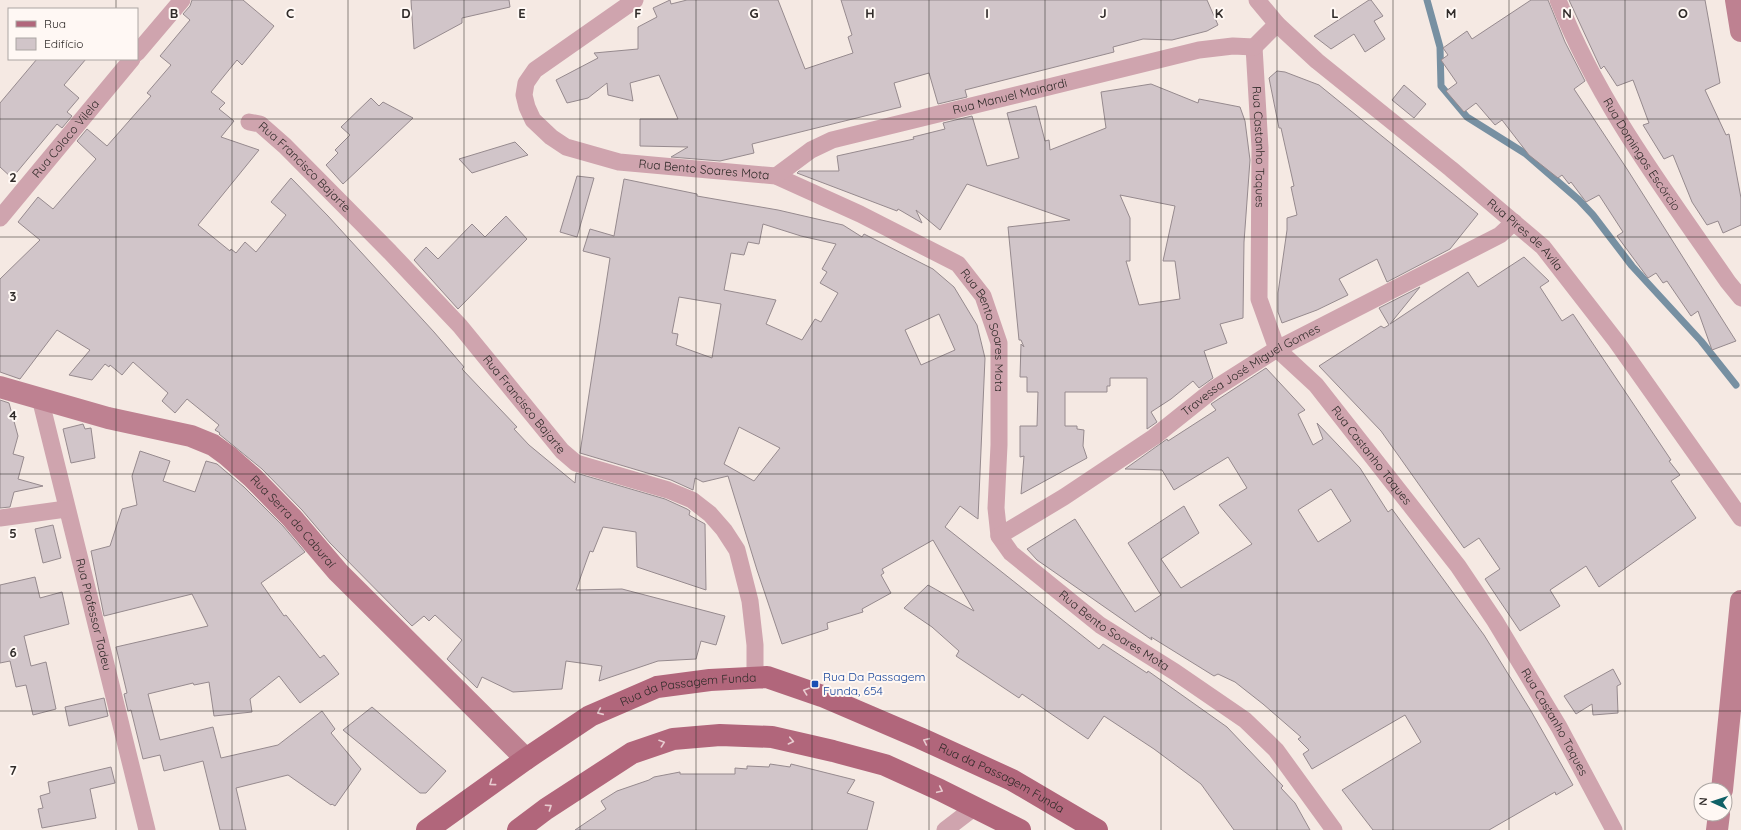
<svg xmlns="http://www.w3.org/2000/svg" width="1741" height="830" viewBox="0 0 1741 830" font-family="Quicksand,sans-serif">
<rect width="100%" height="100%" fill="#f5e9e3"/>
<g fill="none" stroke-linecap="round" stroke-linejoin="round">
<!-- stream -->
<path stroke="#7790a2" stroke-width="7" d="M 1427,0 L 1440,47 L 1441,86 L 1467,117 L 1526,154 L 1579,200 L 1593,215 L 1632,266 L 1701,341 L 1736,385"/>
</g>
<!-- building -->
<path fill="#d1c5c9" stroke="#968a8e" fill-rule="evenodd" d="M 192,0 L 243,0 L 274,26 L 242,65 L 237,60 L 211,92 L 225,103 L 219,109 L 234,121 L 221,137 L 259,150 L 198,225 L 230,251 L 231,249 L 236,253 L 245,242 L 256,252 L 286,215 L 271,202 L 291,178 L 328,216 L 434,332 L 464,367 L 462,369 L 517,427 L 514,429 L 529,445 L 575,483 L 576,473 L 665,499 L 687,509 L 690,511 L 689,515 L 705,524 L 706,590 L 637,567 L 636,532 L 603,527 L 593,552 L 590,551 L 576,590 L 622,589 L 725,616 L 716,645 L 701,641 L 696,659 L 658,661 L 599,681 L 602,666 L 566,661 L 562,689 L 513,692 L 482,677 L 477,688 L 447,659 L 462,640 L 435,615 L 429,621 L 424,616 L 412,626 L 330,543 L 302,510 L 262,469 L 219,434 L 220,433 L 215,430 L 219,425 L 187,399 L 175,413 L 162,401 L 168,393 L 133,362 L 122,375 L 110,365 L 109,367 L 105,364 L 92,380 L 69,375 L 90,350 L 57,330 L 20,379 L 0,372 L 0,279 L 40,240 L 18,222 L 38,197 L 53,209 L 96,159 L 77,141 L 87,129 L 107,146 L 151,96 L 147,93 L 171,65 L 160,56 L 190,20 L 183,14 L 190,6 Z
M 411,0 L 509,0 L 510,7 L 462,18 L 462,23 L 414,49 Z
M 670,0 L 671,4 L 687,0 L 778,0 L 805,69 L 853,53 L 848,37 L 852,35 L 841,0 L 1207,0 L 1218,25 L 1207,31 L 1172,40 L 1143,39 L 1113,47 L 1114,52 L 965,90 L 967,97 L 938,104 L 929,73 L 894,83 L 901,107 L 752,144 L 754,153 L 720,161 L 671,157 L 688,147 L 640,146 L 640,119 L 678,119 L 659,75 L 630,83 L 633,101 L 608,95 L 607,83 L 588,98 L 567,103 L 556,80 L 598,58 L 594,53 L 638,49 L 638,27 L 657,17 L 653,8 Z
M 1369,0 L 1371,0 L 1383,16 L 1374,21 L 1385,39 L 1365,52 L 1354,34 L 1331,49 L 1314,36 Z
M 1531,0 L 1548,0 L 1565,42 L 1585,81 L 1574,89 L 1627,169 L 1736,341 L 1712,350 L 1698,311 L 1691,316 L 1667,281 L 1663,283 L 1656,273 L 1648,278 L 1617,236 L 1623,232 L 1599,195 L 1586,202 L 1571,182 L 1569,184 L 1562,175 L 1558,178 L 1529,155 L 1502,120 L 1495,125 L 1476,103 L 1464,112 L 1446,91 L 1457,83 L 1441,60 L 1448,55 L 1443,48 L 1467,31 L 1472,39 Z
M 1569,0 L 1705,0 L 1720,83 L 1705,90 L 1726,135 L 1729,134 L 1741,198 L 1741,225 L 1723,233 L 1718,221 L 1707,225 L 1692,202 L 1673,155 L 1664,159 L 1643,125 L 1649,123 L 1633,80 L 1617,86 L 1604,66 L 1601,69 Z
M 37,59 L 86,59 L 64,85 L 79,98 L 67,112 L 72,116 L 62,128 L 57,124 L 12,178 L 0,167 L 0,103 Z
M 1277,71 L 1285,72 L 1319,85 L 1478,214 L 1450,249 L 1387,282 L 1377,259 L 1339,279 L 1348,295 L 1317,310 L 1282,323 L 1278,312 L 1278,293 L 1287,230 L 1287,218 L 1297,215 L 1291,187 L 1294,186 L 1281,128 L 1279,128 L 1269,78 Z
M 1151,84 L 1198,103 L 1199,99 L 1240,107 L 1245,121 L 1250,160 L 1244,242 L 1243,318 L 1220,324 L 1227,343 L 1204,351 L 1213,378 L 1199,388 L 1193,381 L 1171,399 L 1151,412 L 1157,422 L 1147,429 L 1147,378 L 1110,378 L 1110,386 L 1107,386 L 1107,392 L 1065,392 L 1065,426 L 1077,426 L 1077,429 L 1084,430 L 1083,446 L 1087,458 L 1021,494 L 1024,456 L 1020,457 L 1020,426 L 1037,426 L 1038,392 L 1027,392 L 1027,377 L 1020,377 L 1021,344 L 1024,347 L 1021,340 L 1019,340 L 1008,227 L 1070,220 L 967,184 L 940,230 L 916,210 L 922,223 L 898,209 L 897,211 L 797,173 L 799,171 L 839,171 L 837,156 L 914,139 L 913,137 L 945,129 L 943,123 L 972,116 L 987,166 L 1019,158 L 1007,113 L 1036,106 L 1045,141 L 1049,140 L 1050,150 L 1106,128 L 1101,92 ZM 1120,195 L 1175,206 L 1163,261 L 1175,261 L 1180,299 L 1139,305 L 1126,261 L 1130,261 L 1130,218 Z
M 1404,85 L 1426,104 L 1414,118 L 1392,100 Z
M 371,98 L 379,106 L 383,102 L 413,118 L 343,184 L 326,165 L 338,153 L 335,150 L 350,135 L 341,127 Z
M 515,142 L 528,155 L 472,173 L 459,159 Z
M 577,176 L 594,178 L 577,237 L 560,232 Z
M 624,179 L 697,194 L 697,196 L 778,210 L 843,225 L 862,237 L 864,234 L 933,269 L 954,287 L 977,325 L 985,358 L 978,519 L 960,506 L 945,527 L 1099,649 L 1103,644 L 1147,673 L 1148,671 L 1227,727 L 1283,786 L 1281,788 L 1295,803 L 1310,830 L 1234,830 L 1201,784 L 1154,749 L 1104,716 L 1088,739 L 1022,694 L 1019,698 L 956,656 L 959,651 L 932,627 L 904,608 L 928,585 L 974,611 L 933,540 L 882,569 L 884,573 L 881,575 L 891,593 L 862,609 L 863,612 L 827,623 L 828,629 L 782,644 L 757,570 L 728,476 L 703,482 L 695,478 L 693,490 L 671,480 L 580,453 L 610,258 L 583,251 L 590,229 L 614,236 ZM 763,224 L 801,236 L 836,244 L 822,269 L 827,272 L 820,283 L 838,293 L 821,322 L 815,319 L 802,340 L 766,324 L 776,300 L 724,290 L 731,253 L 744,255 L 748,242 L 759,244 ZM 679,297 L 721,304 L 712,358 L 676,345 L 678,334 L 672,333 ZM 939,314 L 955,350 L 921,365 L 905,330 ZM 739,427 L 780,448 L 754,481 L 724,464 Z
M 506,216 L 527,239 L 458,309 L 414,260 L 426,247 L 438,259 L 472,224 L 485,237 Z
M 1524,257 L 1549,281 L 1540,287 L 1562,321 L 1573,314 L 1671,460 L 1669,461 L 1680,475 L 1671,481 L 1696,518 L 1599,587 L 1586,566 L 1550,590 L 1560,606 L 1520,631 L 1485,579 L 1500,569 L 1479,538 L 1464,548 L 1381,431 L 1319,366 L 1381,326 L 1384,328 L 1389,325 L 1379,308 L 1420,287 L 1390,324 L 1468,272 L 1478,287 Z
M 1266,368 L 1305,410 L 1298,414 L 1313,445 L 1323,439 L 1317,423 L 1360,468 L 1388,512 L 1392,509 L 1454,594 L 1484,635 L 1531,711 L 1573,785 L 1556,795 L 1555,792 L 1489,830 L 1373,830 L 1342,790 L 1421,742 L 1405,715 L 1312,769 L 1303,754 L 1309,750 L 1298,739 L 1301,737 L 1263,704 L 1235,682 L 1218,674 L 1214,676 L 1151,637 L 1152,640 L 1037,560 L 1027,549 L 1075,519 L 1135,612 L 1161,595 L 1128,543 L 1184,506 L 1199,533 L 1161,559 L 1181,588 L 1252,544 L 1219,505 L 1247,488 L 1228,457 L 1174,490 L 1162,470 L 1125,469 L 1167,439 L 1168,441 L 1216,410 L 1211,404 ZM 1331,489 L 1351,521 L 1318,542 L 1298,510 Z
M 0,400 L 9,403 L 18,436 L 13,454 L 24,457 L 18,479 L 43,486 L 14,492 L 10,507 L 0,508 Z
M 83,424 L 85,429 L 91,428 L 95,458 L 71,463 L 63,429 Z
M 140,451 L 170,461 L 163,481 L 195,492 L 206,461 L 217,464 L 244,487 L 283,526 L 305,552 L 261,583 L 284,616 L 286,615 L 320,658 L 324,655 L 339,674 L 300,703 L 279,676 L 250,699 L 252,712 L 214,716 L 209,682 L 194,685 L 193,683 L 148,694 L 160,740 L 213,727 L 221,758 L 278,745 L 322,711 L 335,729 L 331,733 L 361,769 L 335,806 L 332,804 L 331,805 L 288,775 L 236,788 L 246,830 L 220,830 L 203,761 L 164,771 L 160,755 L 143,759 L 131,710 L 128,711 L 124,694 L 127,693 L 116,647 L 208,626 L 192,594 L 104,616 L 91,551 L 110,546 L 122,509 L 137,505 L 132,476 Z
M 53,525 L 61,558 L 43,563 L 35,529 Z
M 35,577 L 40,598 L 62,592 L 69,624 L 24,636 L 31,666 L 46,662 L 56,709 L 33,715 L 26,685 L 16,687 L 10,661 L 0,663 L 0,585 Z
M 1613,669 L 1621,684 L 1617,686 L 1618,713 L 1593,715 L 1592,704 L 1576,714 L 1564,696 Z
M 104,698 L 108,716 L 69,726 L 65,707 Z
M 372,707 L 446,771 L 426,793 L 420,793 L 343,730 Z
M 770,764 L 790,767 L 791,764 L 855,780 L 847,793 L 874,802 L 867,830 L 575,830 L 606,809 L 601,801 L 617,791 L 649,780 L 654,777 L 680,772 L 680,774 L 735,774 L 735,768 L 747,769 L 747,766 L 769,767 Z
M 111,767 L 115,783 L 90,789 L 96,818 L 42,828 L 38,809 L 43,808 L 40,796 L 50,793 L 48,782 Z"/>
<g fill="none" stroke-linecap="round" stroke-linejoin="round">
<!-- street -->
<g stroke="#cfa4ae" stroke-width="17">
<path id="s1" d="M 635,0 L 535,70 L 526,83 L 524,95 L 527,107 L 533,120 L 551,137 L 566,147 L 619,162 L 776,176 L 860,214 L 958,264 L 983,296 L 999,343 L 999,445 L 996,508 L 999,536 L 1011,553 L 1100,625 L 1175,672 L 1245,720 L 1276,750 L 1334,830"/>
<path id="s2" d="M 1257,0 L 1277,24 L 1317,61 L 1451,169 L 1543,247 L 1616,341 L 1741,518"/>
<path id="s3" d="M 1558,0 C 1598,103 1666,192 1728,282 L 1741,298"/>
<path id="s4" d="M 1254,47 L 1260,148 L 1259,299 L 1277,349 L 1316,385 L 1458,566 L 1495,621 L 1559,727 L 1614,830"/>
<path d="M 1254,47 L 1277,24"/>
<path d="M 137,53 L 182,0"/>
<path id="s5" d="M 249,122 L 260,124 L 285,146 L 390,252 L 460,326 L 562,451 L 576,463 L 668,490 L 692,500 L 710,514 L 724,530 L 737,550 L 750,601 L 755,645 L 755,678"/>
<path id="s6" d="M 776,176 L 811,150 L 832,140 L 1199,50 L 1233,46 L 1254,47"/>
<path id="s7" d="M 0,218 L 132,59"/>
<path id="s8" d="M 40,398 L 147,830"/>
<path d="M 0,518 L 66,509"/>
<path id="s9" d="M 999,536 L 1064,497 L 1154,437 L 1214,389 L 1277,349 L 1500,235 L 1514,222"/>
<path d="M 945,830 L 975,807"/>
</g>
<!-- secondary -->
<g stroke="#be8191" stroke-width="22">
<path d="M 1736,0 L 1741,31"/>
<path id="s10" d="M 0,387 L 108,418 L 191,436 L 213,445 L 228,456 L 253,478 L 292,518 L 338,572 L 526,759"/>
<path d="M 1722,790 L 1741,601"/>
<path d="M 1717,830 L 1719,814"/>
</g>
<!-- primary -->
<g stroke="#b1667b" stroke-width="22">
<path id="s11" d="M 427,830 L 526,759 L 590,716 L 657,687 L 710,680 L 767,677 L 822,696 L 920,738 L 1012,780 L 1097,830"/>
<path d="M 518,830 L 546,809 L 632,753 L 673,739 L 720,735 L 772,737 L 833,751 L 885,765 L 940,790 L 1020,830"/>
</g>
</g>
<!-- one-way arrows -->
<defs><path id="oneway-chevron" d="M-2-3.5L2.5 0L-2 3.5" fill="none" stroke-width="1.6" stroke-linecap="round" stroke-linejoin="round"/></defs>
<g stroke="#e8ccd0">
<use href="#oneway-chevron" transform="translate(806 691) rotate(-161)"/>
<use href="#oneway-chevron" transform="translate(600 712) rotate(156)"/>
<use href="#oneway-chevron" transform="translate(791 741) rotate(12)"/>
<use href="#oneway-chevron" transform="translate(926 741) rotate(-156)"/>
<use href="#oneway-chevron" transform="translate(662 743) rotate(-19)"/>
<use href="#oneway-chevron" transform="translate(492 783) rotate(144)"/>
<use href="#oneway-chevron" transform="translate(940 790) rotate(25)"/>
<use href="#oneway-chevron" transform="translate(549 807) rotate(-34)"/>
</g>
<!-- grid -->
<path fill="none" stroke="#302b29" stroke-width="1" stroke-opacity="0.55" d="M 116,0 L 116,9M 232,0 L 232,830M 348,0 L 348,830M 464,0 L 464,830M 580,0 L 580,830M 696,0 L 696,830M 812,0 L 812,830M 929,0 L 929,830M 1045,0 L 1045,830M 1161,0 L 1161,830M 1277,0 L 1277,830M 1393,0 L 1393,830M 1509,0 L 1509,830M 1625,0 L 1625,830M 116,59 L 116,830M 0,119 L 1741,119M 0,237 L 1741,237M 0,356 L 1741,356M 0,474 L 1741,474M 0,593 L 1741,593M 0,711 L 1741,711"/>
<!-- markers -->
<rect fill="#1a4fb4" stroke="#fff8f4" stroke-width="1.5" x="811" y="680" width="8" height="8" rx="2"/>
<g text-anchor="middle" stroke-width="4" stroke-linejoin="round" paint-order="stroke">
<!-- street labels -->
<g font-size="12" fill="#302b29" stroke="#fff8f4">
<text dy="4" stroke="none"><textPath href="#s6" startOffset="250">Rua Manuel Mainardi</textPath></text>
<text dy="4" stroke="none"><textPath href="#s7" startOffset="103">Rua Colaco Vilela</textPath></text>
<text dy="4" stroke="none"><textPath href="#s4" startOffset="100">Rua Castanho Taques</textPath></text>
<text dy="4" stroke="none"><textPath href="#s3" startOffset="176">Rua Domingos Escórcio</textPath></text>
<text dy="4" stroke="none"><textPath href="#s5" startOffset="73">Rua Francisco Bajarte</textPath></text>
<text dy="4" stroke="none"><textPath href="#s1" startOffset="360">Rua Bento Soares Mota</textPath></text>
<text dy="4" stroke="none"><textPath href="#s2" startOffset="357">Rua Pires de Avila</textPath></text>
<text dy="4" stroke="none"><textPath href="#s1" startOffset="708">Rua Bento Soares Mota</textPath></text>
<text dy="4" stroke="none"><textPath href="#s9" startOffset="302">Travessa José Miguel Gomes</textPath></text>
<text dy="4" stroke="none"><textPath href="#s5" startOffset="397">Rua Francisco Bajarte</textPath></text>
<text dy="4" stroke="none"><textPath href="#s4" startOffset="448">Rua Castanho Taques</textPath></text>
<text dy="4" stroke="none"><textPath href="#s10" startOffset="332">Rua Serra do Caburaí</textPath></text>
<text dy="4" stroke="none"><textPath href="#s8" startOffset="223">Rua Professor Tadeu</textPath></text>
<text dy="4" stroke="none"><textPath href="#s1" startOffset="1068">Rua Bento Soares Mota</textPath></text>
<text dy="4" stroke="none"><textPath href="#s11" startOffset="302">Rua da Passagem Funda</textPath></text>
<text dy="4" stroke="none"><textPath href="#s4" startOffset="772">Rua Castanho Taques</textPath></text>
<text dy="4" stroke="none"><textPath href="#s11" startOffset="638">Rua da Passagem Funda</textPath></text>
</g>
<!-- transit labels -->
<g font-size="12" fill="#164399" stroke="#fff8f4" text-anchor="start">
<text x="823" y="681">Rua Da Passagem<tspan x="823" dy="14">Funda, 654</tspan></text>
</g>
</g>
<g font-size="13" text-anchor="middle" font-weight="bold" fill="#302b29" stroke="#fff8f4" stroke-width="4" stroke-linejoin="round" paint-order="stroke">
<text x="174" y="18">B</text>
<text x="290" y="18">C</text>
<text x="406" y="18">D</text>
<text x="522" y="18">E</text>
<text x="638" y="18">F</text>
<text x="754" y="18">G</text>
<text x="870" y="18">H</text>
<text x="987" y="18">I</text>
<text x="1103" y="18">J</text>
<text x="1219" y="18">K</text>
<text x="1335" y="18">L</text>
<text x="1451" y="18">M</text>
<text x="1567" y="18">N</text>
<text x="1683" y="18">O</text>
<text x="13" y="182">2</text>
<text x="13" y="301">3</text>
<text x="13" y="420">4</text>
<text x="13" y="538">5</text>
<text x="13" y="657">6</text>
<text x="13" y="775">7</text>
</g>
<!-- legend -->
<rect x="8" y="8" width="130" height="52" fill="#fff8f4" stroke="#aca6a3"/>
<rect x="16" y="21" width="20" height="6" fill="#b1667b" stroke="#aca6a3"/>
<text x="44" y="28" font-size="12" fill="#302b29">Rua</text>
<rect x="16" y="38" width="20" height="12" fill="#d1c5c9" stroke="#aca6a3"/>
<text x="44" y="48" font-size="12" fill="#302b29">Edifício</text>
<!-- north arrow -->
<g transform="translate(1713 802) rotate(273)"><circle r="19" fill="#fff8f4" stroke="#aca6a3"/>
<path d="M0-3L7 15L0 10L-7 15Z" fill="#106166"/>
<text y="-6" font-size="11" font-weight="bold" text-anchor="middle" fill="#302b29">N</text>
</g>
</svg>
